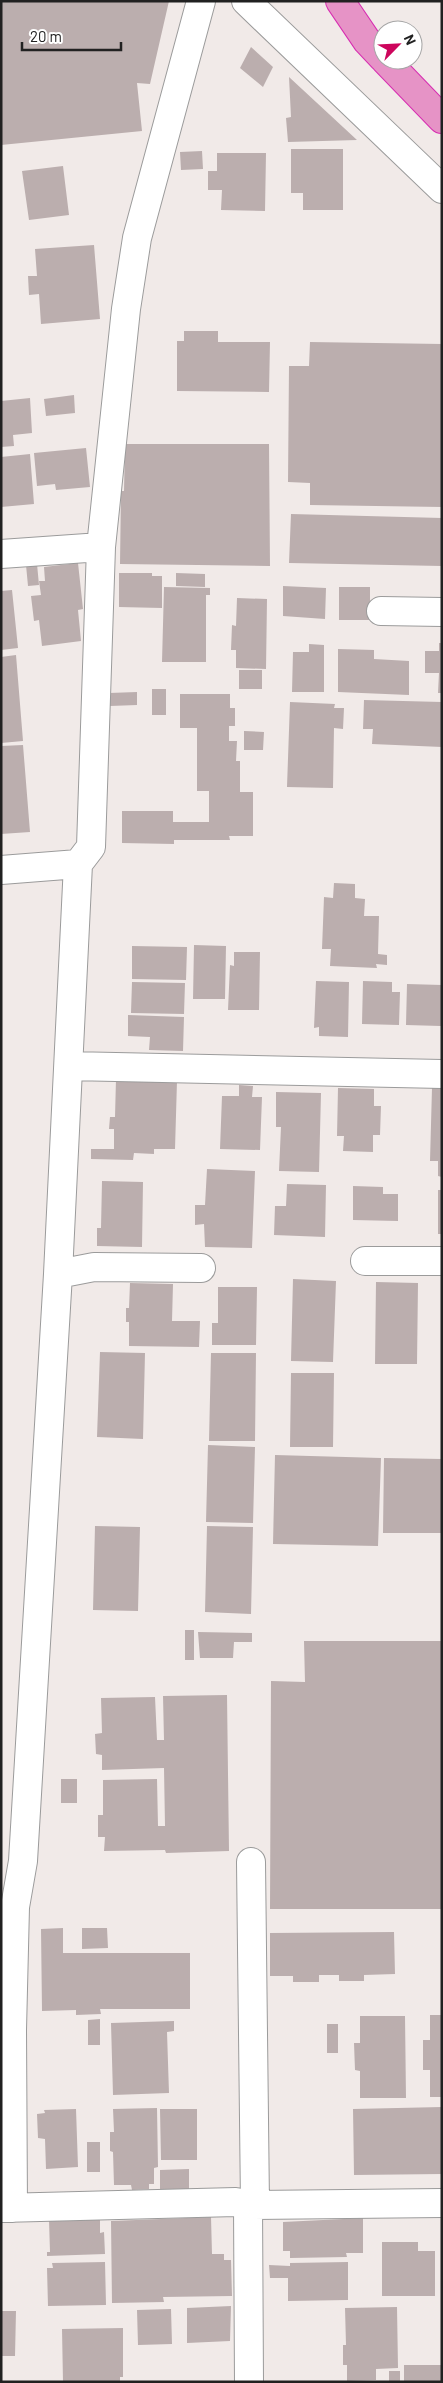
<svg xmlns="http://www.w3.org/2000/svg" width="443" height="2383" viewBox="0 0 443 2383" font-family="Barlow,sans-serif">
<rect width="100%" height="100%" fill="#f1eae8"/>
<!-- building -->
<path fill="#bbaeae" d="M 1,1 L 169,1 L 150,84 L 137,83 L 142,131 L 1,145 Z
M 251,47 L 273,67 L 263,87 L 240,68 Z
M 289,77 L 357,140 L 288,142 L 286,118 L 291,117 Z
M 291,149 L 343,149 L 343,210 L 303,210 L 303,193 L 291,193 Z
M 202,151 L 203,169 L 181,170 L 180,152 Z
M 217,153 L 266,153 L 265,211 L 221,210 L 222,190 L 208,190 L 208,171 L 217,171 Z
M 63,166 L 69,215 L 29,220 L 22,171 Z
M 94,245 L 100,319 L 41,324 L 39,294 L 29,295 L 28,276 L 37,276 L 35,249 Z
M 184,331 L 218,331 L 218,342 L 270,342 L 269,392 L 177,391 L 177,341 L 184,341 Z
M 310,342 L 442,344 L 442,507 L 310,505 L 310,483 L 288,482 L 289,366 L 309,366 Z
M 74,395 L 75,413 L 46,416 L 44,399 Z
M 30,398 L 32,433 L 13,435 L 14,446 L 1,447 L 1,401 Z
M 125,444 L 269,444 L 270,566 L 120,564 L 121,491 L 124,491 Z
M 86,448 L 90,487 L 56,490 L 55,484 L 37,486 L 34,453 Z
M 30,454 L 34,504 L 1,507 L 1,457 Z
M 291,514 L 442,518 L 442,566 L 289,563 Z
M 78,563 L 83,609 L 78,610 L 81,641 L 42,646 L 39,620 L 34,621 L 31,596 L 41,595 L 39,581 L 45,581 L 44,567 Z
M 37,564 L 39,585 L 28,586 L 26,565 Z
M 119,573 L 152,573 L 152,576 L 162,576 L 162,608 L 119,607 Z
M 176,573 L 205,574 L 205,587 L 176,586 Z
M 283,586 L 326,588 L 325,619 L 283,616 Z
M 164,587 L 210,588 L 210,595 L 206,595 L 206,662 L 162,662 Z
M 339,587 L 370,587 L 370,620 L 339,620 Z
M 12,590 L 18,648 L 1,650 L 1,591 Z
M 237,598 L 267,599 L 266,669 L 236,668 L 236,650 L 231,650 L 232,625 L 236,626 Z
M 439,643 L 442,643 L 442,693 L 438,693 L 439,673 L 425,673 L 425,651 L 439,651 Z
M 309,644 L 324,645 L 324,692 L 292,692 L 293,652 L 309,652 Z
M 338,649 L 374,650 L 374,659 L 409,661 L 409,695 L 338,692 Z
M 16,655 L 23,741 L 1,743 L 1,657 Z
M 239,670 L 262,670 L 262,689 L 239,689 Z
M 152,689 L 166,689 L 166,715 L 152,715 Z
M 137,692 L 137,705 L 110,706 L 109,693 Z
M 180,694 L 230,694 L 230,708 L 235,708 L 235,726 L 229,726 L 229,741 L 237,741 L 236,761 L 240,761 L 240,792 L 253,792 L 253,836 L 229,836 L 230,840 L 174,840 L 174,844 L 122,843 L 122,811 L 173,811 L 173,822 L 209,822 L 209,791 L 197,791 L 197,728 L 180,728 Z
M 364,700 L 442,702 L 442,747 L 372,744 L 373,729 L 363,729 Z
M 290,702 L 335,704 L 334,708 L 344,708 L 343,729 L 334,728 L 333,788 L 287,787 Z
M 244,731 L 264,732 L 263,750 L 244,750 Z
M 23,745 L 30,832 L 1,834 L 1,746 Z
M 334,883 L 355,884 L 355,898 L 365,899 L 364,916 L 379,916 L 378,954 L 387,955 L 387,965 L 376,964 L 377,968 L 330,966 L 331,949 L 322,949 L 324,897 L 333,898 Z
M 194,945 L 226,946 L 225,999 L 193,999 Z
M 132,946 L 187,947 L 186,980 L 132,979 Z
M 234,952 L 260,952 L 259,1010 L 228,1010 L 230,965 L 234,966 Z
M 316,981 L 349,982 L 348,1037 L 319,1036 L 319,1027 L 314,1028 Z
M 363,981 L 392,982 L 392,992 L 400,992 L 399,1025 L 362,1024 Z
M 132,982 L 185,983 L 184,1014 L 131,1013 Z
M 407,984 L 442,985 L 441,1026 L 406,1025 Z
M 128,1015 L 184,1017 L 183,1051 L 149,1050 L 150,1037 L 128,1036 Z
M 116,1079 L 177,1081 L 175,1149 L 154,1149 L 154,1154 L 134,1153 L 133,1160 L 91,1159 L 91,1149 L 114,1149 L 114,1129 L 109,1129 L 110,1117 L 115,1117 Z
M 239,1085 L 253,1086 L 252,1097 L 262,1097 L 260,1150 L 220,1149 L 222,1096 L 239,1096 Z
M 338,1088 L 374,1089 L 374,1106 L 381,1106 L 380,1135 L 373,1135 L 373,1152 L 343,1151 L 344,1136 L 337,1136 Z
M 432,1088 L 442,1088 L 442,1177 L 438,1176 L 438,1161 L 430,1161 Z
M 276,1092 L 321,1093 L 319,1172 L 279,1171 L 281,1127 L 276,1127 Z
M 207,1169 L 255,1171 L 252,1248 L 205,1247 L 204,1224 L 195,1225 L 195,1205 L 205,1205 Z
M 102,1181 L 143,1182 L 142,1247 L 97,1246 L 97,1228 L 101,1228 Z
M 287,1184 L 326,1185 L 325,1237 L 274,1235 L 275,1206 L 286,1206 Z
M 353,1186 L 383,1187 L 383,1194 L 398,1194 L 398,1221 L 353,1220 Z
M 438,1190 L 442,1190 L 442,1234 L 438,1234 Z
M 293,1279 L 336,1281 L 333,1362 L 291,1361 Z
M 376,1282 L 418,1283 L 417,1364 L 375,1364 Z
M 130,1283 L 173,1284 L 172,1321 L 200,1321 L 199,1347 L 129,1346 L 129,1322 L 126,1322 L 126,1308 L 129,1308 Z
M 218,1287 L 257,1287 L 256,1345 L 212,1345 L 212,1323 L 218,1323 Z
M 100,1352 L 145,1353 L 143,1439 L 97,1437 Z
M 211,1353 L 256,1353 L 255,1441 L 209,1441 Z
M 291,1373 L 334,1373 L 333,1447 L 290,1447 Z
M 208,1445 L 255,1447 L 253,1523 L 206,1522 Z
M 275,1455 L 381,1458 L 378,1546 L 273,1544 Z
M 384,1458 L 442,1459 L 442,1533 L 383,1533 Z
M 95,1526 L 140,1527 L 138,1611 L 93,1610 Z
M 207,1526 L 253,1527 L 251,1614 L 205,1612 Z
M 185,1630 L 194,1630 L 194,1660 L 185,1660 Z
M 198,1632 L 252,1633 L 252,1642 L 234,1642 L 233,1658 L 200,1658 Z
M 304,1641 L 442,1641 L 442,1909 L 270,1909 L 271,1681 L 305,1682 Z
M 227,1695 L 229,1851 L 166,1853 L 165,1850 L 104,1851 L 105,1837 L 98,1837 L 98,1815 L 103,1815 L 103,1780 L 157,1779 L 158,1826 L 165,1826 L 164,1768 L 102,1770 L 102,1755 L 96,1754 L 95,1734 L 102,1733 L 101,1698 L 155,1697 L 157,1740 L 164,1740 L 163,1696 Z
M 61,1779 L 77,1779 L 77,1803 L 61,1803 Z
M 63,1928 L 63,1953 L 190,1953 L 190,2009 L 100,2009 L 101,2014 L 76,2015 L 76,2010 L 42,2011 L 41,1929 Z
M 82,1928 L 107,1928 L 108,1948 L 82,1949 Z
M 394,1932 L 395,1974 L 364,1975 L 364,1981 L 339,1981 L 339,1975 L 319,1975 L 319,1982 L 293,1982 L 293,1976 L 270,1976 L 270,1933 Z
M 430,2015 L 442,2015 L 442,2097 L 430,2097 L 430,2070 L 423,2070 L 423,2040 L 430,2040 Z
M 360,2016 L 405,2016 L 406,2098 L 360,2098 L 360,2071 L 355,2070 L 354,2043 L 360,2043 Z
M 100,2019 L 100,2045 L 88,2045 L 88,2020 Z
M 174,2021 L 174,2031 L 167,2032 L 169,2093 L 113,2095 L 111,2023 Z
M 327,2024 L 338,2024 L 338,2053 L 327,2053 Z
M 442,2107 L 442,2174 L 354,2175 L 353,2109 Z
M 157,2108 L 158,2167 L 154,2168 L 154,2184 L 149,2184 L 149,2189 L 132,2190 L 131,2185 L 114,2185 L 113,2152 L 110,2151 L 110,2132 L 114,2132 L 113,2109 Z
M 76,2109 L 78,2167 L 46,2169 L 45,2139 L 38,2138 L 37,2114 L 45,2113 L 44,2110 Z
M 160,2109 L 197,2109 L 197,2160 L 161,2160 Z
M 87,2142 L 100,2142 L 100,2172 L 87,2172 Z
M 189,2169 L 189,2192 L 160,2193 L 160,2170 Z
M 211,2217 L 212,2254 L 224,2254 L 224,2260 L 231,2260 L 232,2296 L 163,2297 L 164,2302 L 112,2303 L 111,2221 Z
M 100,2218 L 100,2233 L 104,2232 L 105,2254 L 47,2256 L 47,2252 L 50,2252 L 49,2220 Z
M 363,2218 L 363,2253 L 346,2253 L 347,2257 L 290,2258 L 290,2251 L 283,2251 L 283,2222 Z
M 382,2242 L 418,2242 L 418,2251 L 435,2251 L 435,2296 L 382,2296 Z
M 105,2262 L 106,2305 L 48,2306 L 47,2268 L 53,2268 L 52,2263 Z
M 348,2262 L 348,2300 L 288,2301 L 288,2278 L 270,2278 L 269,2265 L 290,2266 L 290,2263 Z
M 231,2306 L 230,2341 L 187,2343 L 187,2308 Z
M 397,2307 L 398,2368 L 376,2369 L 376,2380 L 347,2381 L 347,2365 L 343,2365 L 343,2345 L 346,2345 L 345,2308 Z
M 171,2309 L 172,2344 L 138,2345 L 137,2310 Z
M 1,2311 L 16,2311 L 15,2356 L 1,2356 Z
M 123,2328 L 123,2377 L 120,2377 L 120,2382 L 63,2382 L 62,2329 Z
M 404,2365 L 441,2365 L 441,2382 L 404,2382 Z
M 389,2371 L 400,2371 L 400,2382 L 389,2382 Z"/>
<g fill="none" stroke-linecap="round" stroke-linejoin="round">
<defs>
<path id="minor" d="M 246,1 L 442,189
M 1,554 L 101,547
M 381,611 L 442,612
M 1,870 L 78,864
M 69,1066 L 442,1074
M 365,1261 L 442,1261
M 58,1274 L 94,1267 L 201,1268
M 251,1862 L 255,2205
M 248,2205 L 249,2382
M 1,2208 L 236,2202 L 248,2205 L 442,2203
M 13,2208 L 12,2030 L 15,1907 L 23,1861 L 58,1274 L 78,864 L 91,847 L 101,547 L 126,309 L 137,238 L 201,1"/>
<path id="highway" d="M 340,1 L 367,41 L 383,58
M 385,60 L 442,119"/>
</defs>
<!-- minor casing -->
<use href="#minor" stroke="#9b9b9b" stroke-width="30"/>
<!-- highway casing -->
<use href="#highway" stroke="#d72db1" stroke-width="30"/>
<!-- minor -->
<use href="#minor" stroke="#fff" stroke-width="28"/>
<!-- highway -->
<use href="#highway" stroke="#e693c6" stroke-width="28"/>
</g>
<!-- border -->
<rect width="443" height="2383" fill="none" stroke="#212121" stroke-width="5"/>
<!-- north arrow -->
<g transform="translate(398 45) rotate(66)"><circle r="24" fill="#ffffff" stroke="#a6a6a6"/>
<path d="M0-4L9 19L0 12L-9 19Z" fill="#cd055c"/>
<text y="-8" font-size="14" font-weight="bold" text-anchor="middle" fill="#212121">N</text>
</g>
<!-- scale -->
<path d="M22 42v8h99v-8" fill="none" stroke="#212121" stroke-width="2.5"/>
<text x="30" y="42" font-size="15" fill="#212121" stroke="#ffffff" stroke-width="4" paint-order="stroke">20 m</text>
</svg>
